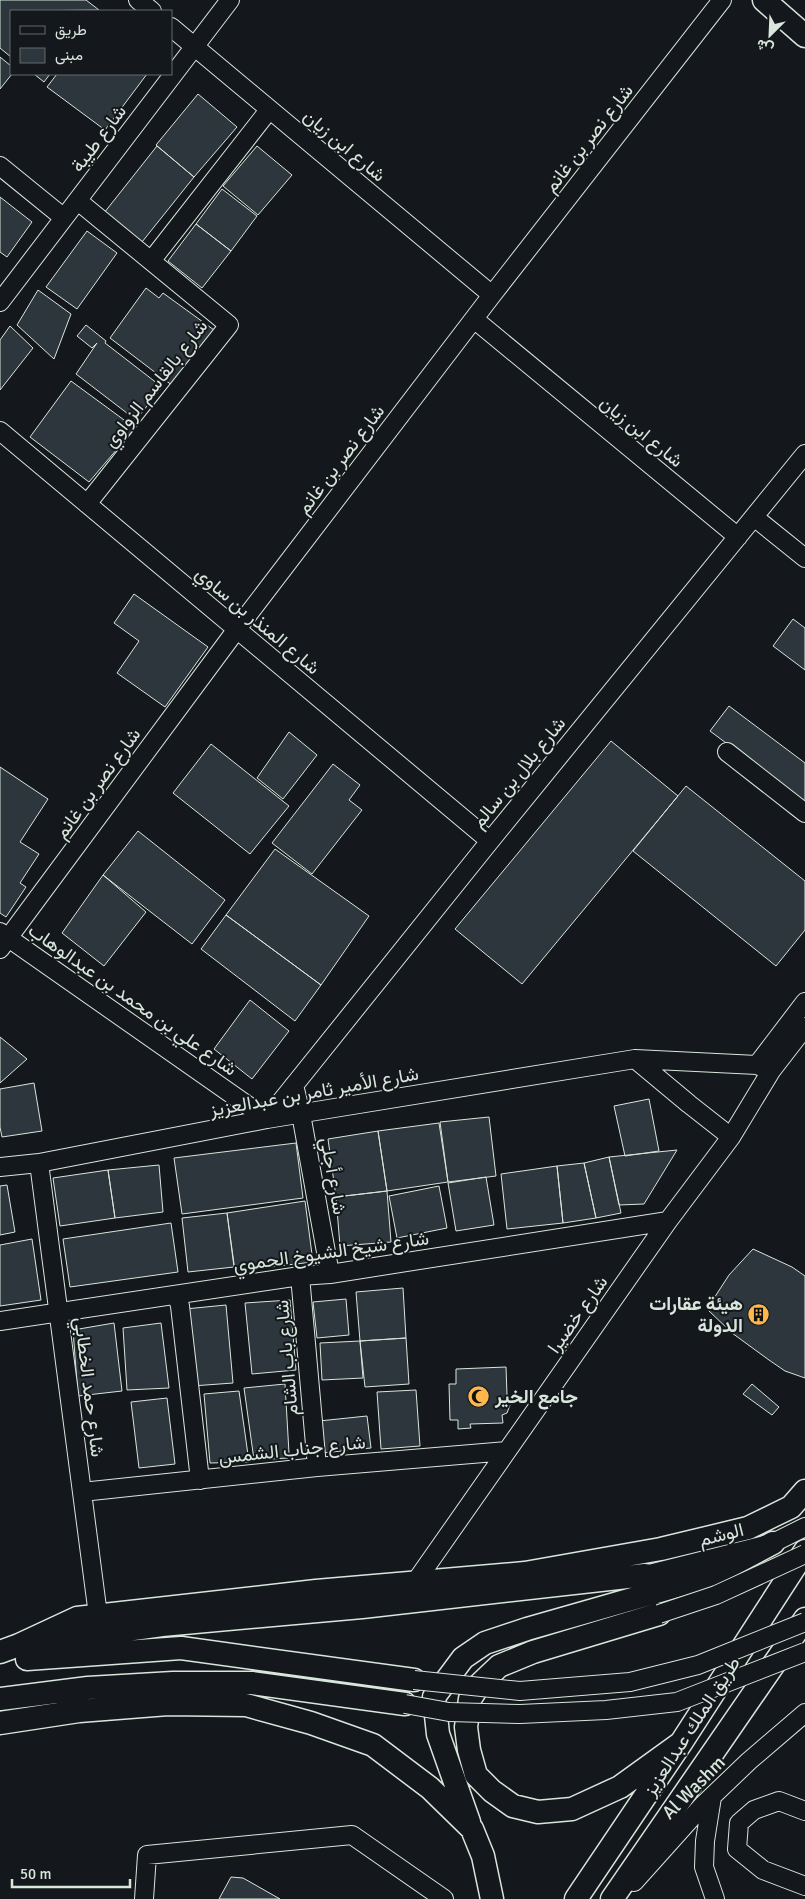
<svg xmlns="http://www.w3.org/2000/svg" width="805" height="1899" viewBox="0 0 805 1899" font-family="Signika,Vazirmatn,sans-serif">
<rect width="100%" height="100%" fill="#14181c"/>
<!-- building -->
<path fill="#2c363c" stroke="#d8e6dc" d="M 0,0 L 86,0 L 99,10 L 11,11 L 11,57 L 0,48 Z
M 0,57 L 11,66 L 12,74 L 0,89 Z
M 34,74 L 50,74 L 44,82 Z
M 57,74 L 147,74 L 105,130 L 47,87 Z
M 198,94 L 237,127 L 194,177 L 156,145 Z
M 157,146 L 194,177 L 142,242 L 104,213 Z
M 257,146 L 292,175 L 258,215 L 223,186 Z
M 222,189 L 257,216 L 231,251 L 196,224 Z
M 0,197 L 32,222 L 7,257 L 0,252 Z
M 196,224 L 231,251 L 202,288 L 168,261 Z
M 87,231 L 117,253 L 77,309 L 46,287 Z
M 146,288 L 159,298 L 163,293 L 214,330 L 173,386 L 110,338 Z
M 38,290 L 71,314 L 54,359 L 17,325 Z
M 86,325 L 106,341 L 105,343 L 162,387 L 136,420 L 76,374 L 97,343 L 92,348 L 77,336 Z
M 10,326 L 33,348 L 0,390 L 0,340 Z
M 71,381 L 135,428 L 89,482 L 30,437 Z
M 134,594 L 208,647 L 165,707 L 117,673 L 139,641 L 114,623 Z
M 793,619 L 805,628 L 805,670 L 773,646 Z
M 729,706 L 805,763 L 805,802 L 710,731 Z
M 289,732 L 317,755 L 283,799 L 257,778 Z
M 611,741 L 678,796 L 522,984 L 455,929 Z
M 211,744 L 289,806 L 250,854 L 173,793 Z
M 333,764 L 360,785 L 349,800 L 362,810 L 312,874 L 272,843 Z
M 0,767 L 48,799 L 20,842 L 39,854 L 20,883 L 26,887 L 6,917 L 0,913 Z
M 686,786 L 805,881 L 805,930 L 776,966 L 633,851 Z
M 138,831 L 225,900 L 192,944 L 103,875 Z
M 275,849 L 369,916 L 321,985 L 226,915 Z
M 103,875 L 146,912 L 104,966 L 62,933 Z
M 226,915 L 321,985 L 295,1021 L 201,949 Z
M 250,1000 L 289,1031 L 252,1079 L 214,1049 Z
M 0,1037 L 27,1059 L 0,1083 Z
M 34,1083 L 42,1131 L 2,1137 L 0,1127 L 0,1089 Z
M 649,1099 L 659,1151 L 625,1156 L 614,1106 Z
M 489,1117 L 496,1176 L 448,1182 L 440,1122 Z
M 439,1123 L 448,1182 L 387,1191 L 378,1131 Z
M 378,1131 L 387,1191 L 336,1197 L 328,1139 Z
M 296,1143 L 303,1198 L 182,1214 L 174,1158 Z
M 677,1150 L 644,1204 L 619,1205 L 609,1157 Z
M 609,1157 L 621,1213 L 596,1218 L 584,1163 Z
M 584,1163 L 596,1218 L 563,1223 L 557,1166 Z
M 159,1165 L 163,1212 L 115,1218 L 108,1170 Z
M 557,1166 L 563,1223 L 507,1229 L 501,1174 Z
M 108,1170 L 115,1218 L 60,1226 L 53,1178 Z
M 486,1177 L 494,1225 L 456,1231 L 448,1183 Z
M 7,1185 L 15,1232 L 0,1235 L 0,1186 Z
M 439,1186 L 447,1228 L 397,1238 L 389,1196 Z
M 387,1191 L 391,1242 L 340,1246 L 336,1197 Z
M 305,1201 L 313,1262 L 235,1271 L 227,1213 Z
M 227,1213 L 234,1267 L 188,1272 L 182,1218 Z
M 171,1223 L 178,1272 L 70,1287 L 63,1239 Z
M 32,1239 L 41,1300 L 0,1306 L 0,1245 Z
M 753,1249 L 792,1267 L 805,1276 L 805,1378 L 785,1371 L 769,1360 L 732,1333 L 707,1309 L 729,1275 Z
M 403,1288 L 406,1338 L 360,1341 L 356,1292 Z
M 346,1299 L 349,1335 L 317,1338 L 313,1302 Z
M 290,1300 L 296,1370 L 252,1374 L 245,1303 Z
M 226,1305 L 233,1383 L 192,1386 L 185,1309 Z
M 114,1323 L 122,1391 L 78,1396 L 73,1330 Z
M 161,1323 L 169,1388 L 127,1390 L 123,1328 Z
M 406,1338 L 409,1384 L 365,1387 L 360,1341 Z
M 360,1341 L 363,1378 L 322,1380 L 320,1343 Z
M 506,1367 L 507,1395 L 510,1398 L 510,1405 L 507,1413 L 502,1415 L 503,1423 L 470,1424 L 471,1428 L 458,1429 L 458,1420 L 450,1420 L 449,1384 L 456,1384 L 456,1369 Z
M 285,1384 L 289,1453 L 288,1458 L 254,1460 L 244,1388 Z
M 752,1384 L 779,1407 L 772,1415 L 743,1394 Z
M 416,1390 L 420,1446 L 381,1449 L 377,1392 Z
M 239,1391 L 249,1462 L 210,1463 L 204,1394 Z
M 167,1398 L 175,1464 L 139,1468 L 131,1402 Z
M 367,1416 L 371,1448 L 322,1453 L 319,1421 Z
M 231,1877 L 243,1878 L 280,1899 L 219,1899 Z"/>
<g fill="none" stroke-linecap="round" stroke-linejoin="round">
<defs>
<path id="minor" d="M 138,0 L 152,11
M 171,27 L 492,295
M 0,166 L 64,218
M 78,201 L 229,325 L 87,504
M 151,261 L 269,110
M 0,302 L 230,0
M 474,319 L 738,537
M 0,431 L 490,841
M 754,517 L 805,558
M 727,752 L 805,813
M 0,932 L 267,1119 L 490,841 L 805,454
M 0,949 L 237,629 L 492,295 L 722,0
M 635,1059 L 689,1104 L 731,1137
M 757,1065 L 805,1002
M 294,1085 L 301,1114 L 330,1274
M 39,1163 L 98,1615
M 0,1167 L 39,1163 L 267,1119 L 635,1059 L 757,1065 L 771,1071
M 300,1276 L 317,1467
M 177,1296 L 180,1306 L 200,1480
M 0,1321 L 300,1276 L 330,1274 L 668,1221
M 82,1492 L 317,1467 L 507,1451
M 645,1575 L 773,1543 L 805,1527
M 416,1581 L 668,1221 L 731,1137 L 771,1071 L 805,1027
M 712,1797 L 705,1841 L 704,1867 L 715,1899
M 805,1811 L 779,1801 L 754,1810 L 739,1823 L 737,1849 L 763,1870 L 805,1886
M 634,1882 L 703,1805 L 749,1761 L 805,1713
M 144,1899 L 147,1855 L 352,1835 L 444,1899"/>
<path id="major" d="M 764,0 L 805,36
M 659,1614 L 533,1652 L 499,1666 L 479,1685 L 470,1699 L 466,1727 L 469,1750 L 476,1775 L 492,1791 L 513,1806 L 538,1812 L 572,1809 L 620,1787 L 681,1743
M 19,1645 L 77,1618 L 316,1591 L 525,1573 L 661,1549 L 748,1528 L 791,1507 L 805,1491
M 0,1652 L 19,1645 L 162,1625 L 362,1607 L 645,1575
M 27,1659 L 181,1648 L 414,1680
M 0,1699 L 88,1688 L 173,1683 L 252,1683 L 405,1704
M 0,1723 L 79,1711 L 168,1704 L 246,1705 L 311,1723 L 373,1745 L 430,1788 L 472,1829 L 483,1856 L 492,1899
M 469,1822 L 438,1734 L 434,1697 L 463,1658 L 485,1643 L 527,1629 L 709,1577 L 773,1543
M 576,1899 L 681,1743 L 805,1551
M 612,1899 L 805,1619"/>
</defs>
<!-- minor casing -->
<use href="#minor" stroke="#d8e6dc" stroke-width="20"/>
<!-- major casing -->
<use href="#major" stroke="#d8e6dc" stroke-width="25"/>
<!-- minor -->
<use href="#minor" stroke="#14181c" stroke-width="18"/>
<!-- major -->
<use href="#major" stroke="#14181c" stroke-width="22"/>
<defs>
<path id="minor-bridge" d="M 659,1614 L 716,1595 L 805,1554
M 414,1680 L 520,1691 L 630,1682 L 698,1665 L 805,1622
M 405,1704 L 449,1712 L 520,1714 L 606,1710 L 677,1702 L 805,1652"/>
</defs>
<!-- minor-bridge casing -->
<use href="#minor-bridge" stroke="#d8e6dc" stroke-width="20" stroke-linecap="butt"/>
<!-- minor-bridge -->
<use href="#minor-bridge" stroke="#14181c" stroke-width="18"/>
</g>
<!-- icons -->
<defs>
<symbol id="building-disc" viewBox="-11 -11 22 22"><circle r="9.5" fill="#ffb74d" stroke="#14181c"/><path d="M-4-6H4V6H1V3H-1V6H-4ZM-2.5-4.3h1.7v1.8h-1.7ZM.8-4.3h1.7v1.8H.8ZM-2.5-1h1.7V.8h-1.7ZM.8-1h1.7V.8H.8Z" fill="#111"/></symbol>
<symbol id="mosque-disc" viewBox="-11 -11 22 22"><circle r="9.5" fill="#ffb74d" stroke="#14181c"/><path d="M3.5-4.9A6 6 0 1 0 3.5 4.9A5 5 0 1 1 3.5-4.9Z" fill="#111"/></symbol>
</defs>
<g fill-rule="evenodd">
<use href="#building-disc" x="746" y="1302" width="25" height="25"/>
<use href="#mosque-disc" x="466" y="1384" width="25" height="25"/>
</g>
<g text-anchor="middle" stroke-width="4" stroke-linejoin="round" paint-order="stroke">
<!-- street labels -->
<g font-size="19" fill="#d8e6dc" stroke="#14181c">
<text transform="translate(98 138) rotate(-53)" y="7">شارع طيبة</text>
<text transform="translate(588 138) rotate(-52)" y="7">شارع نصر بن غانم</text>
<text transform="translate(345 145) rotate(40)" y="7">شارع ابن زيان</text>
<text transform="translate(155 383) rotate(-52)" y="7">شارع بالقاسم الزواوي</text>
<text transform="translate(642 431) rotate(39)" y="7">شارع ابن زيان</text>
<text transform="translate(340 459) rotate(-53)" y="7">شارع نصر بن غانم</text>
<text transform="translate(258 620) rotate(40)" y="7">شارع المنذر بن ساوي</text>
<text transform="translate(518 772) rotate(-51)" y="7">شارع بلال بن سالم</text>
<text transform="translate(97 783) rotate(-54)" y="7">شارع نصر بن غانم</text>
<text transform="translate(133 999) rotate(35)" y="7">شارع علي بن محمد بن عبدالوهاب</text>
<text transform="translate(314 1091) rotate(-10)" y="7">شارع الأمير ثامر بن عبدالعزيز</text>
<text transform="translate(334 1176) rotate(80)" y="7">شارع أجلي</text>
<text transform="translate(331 1251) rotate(-8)" y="7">شارع شيخ الشيوخ الحموي</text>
<text transform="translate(577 1314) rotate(-55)" y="7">شارع خضيرا</text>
<text transform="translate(286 1358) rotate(-95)" y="7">شارع باب الشام</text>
<text transform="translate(90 1387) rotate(83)" y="7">شارع حمد الخطابي</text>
<text transform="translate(292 1449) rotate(-6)" y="7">شارع جناب الشمس</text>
<text transform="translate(721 1534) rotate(-14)" y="7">الوشم</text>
<text transform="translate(691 1726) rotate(-57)" y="7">طريق الملك عبدالعزيز</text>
<text transform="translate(693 1787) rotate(-45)" y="7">Al Washm</text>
</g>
<!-- poi labels -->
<g font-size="19" font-weight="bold" fill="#d8e6dc" stroke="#14181c" text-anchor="end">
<text x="743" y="1310">هيئة عقارات<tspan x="743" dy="22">الدولة</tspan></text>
<text x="495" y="1403" text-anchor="start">جامع الخير</text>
</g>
</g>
<!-- legend -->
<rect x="10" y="10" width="162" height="65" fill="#14181c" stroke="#626a69"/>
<rect x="20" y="26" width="25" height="8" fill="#14181c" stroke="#626a69"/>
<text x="55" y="35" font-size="15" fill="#d8e6dc">طريق</text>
<rect x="20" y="48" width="25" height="15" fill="#2c363c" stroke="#626a69"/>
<text x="55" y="60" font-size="15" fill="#d8e6dc">مبنى</text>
<!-- north arrow -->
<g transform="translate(770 35) rotate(204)" stroke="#14181c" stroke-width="4" paint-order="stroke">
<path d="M0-4L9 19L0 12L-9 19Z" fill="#d8e6dc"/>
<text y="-8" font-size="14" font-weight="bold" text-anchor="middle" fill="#d8e6dc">ش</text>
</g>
<!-- scale -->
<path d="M12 1879v8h118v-8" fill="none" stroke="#d8e6dc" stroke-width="2.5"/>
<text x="20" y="1879" font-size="15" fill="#d8e6dc" stroke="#14181c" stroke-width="4" paint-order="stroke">50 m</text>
</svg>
